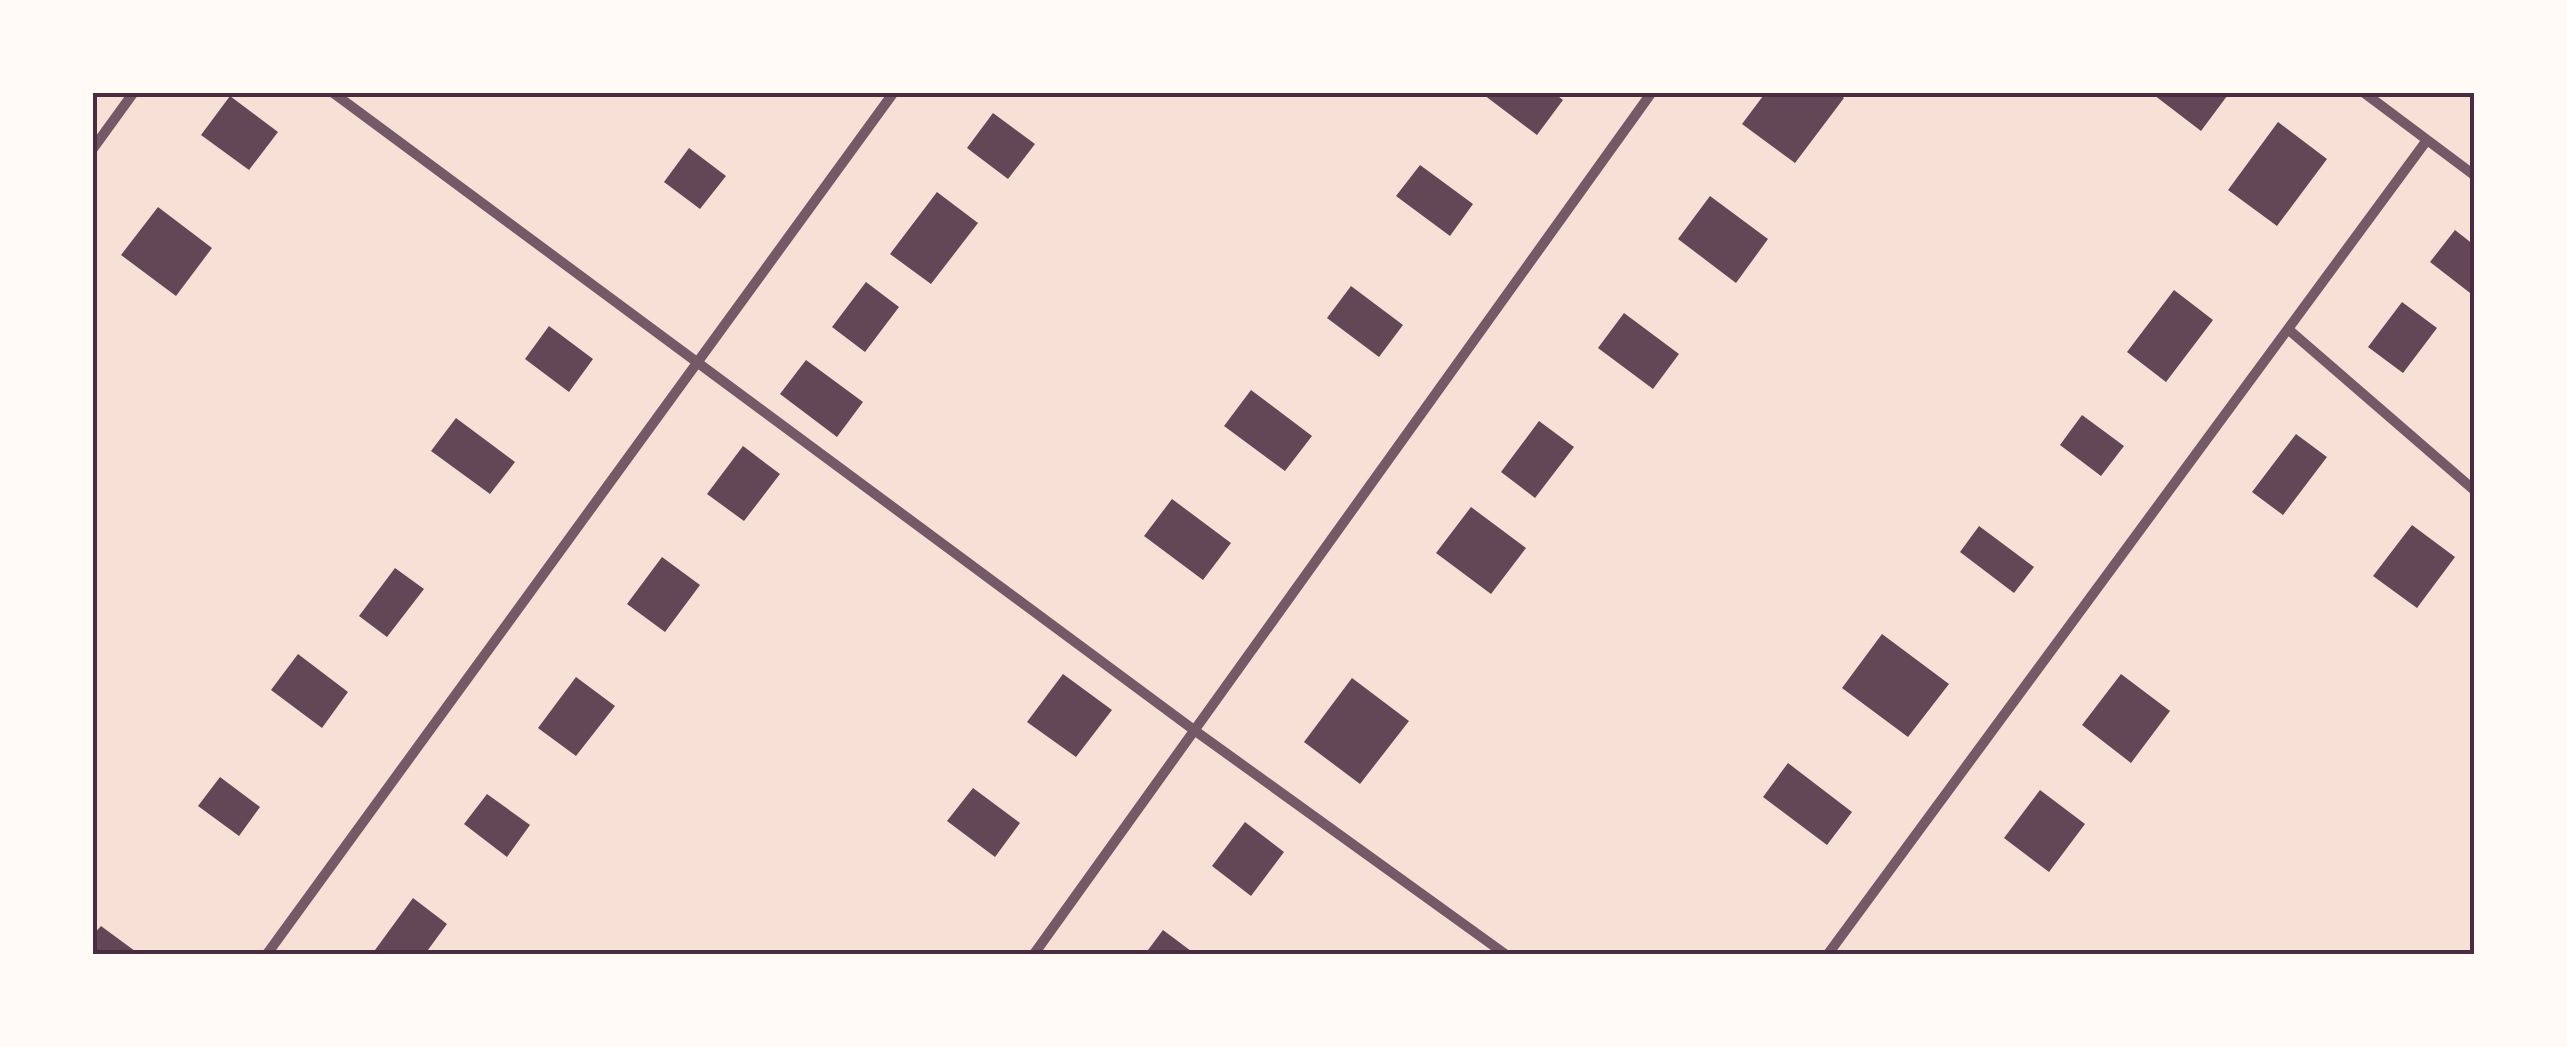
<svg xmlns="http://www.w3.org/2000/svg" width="2567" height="1047" viewBox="0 0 2567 1047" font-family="Manrope,sans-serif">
<rect width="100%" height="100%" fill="#f7e1d7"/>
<!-- building -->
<path fill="#644757" d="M 1480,92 L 1553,92 L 1563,100 L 1537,135 Z
M 1766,92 L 1836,92 L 1844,98 L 1795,163 L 1742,124 Z
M 2150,92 L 2230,92 L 2201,131 Z
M 230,96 L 278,132 L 249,170 L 201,135 Z
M 993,113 L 1035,144 L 1008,179 L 967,148 Z
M 2278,122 L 2327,159 L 2277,226 L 2228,190 Z
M 689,148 L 726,176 L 700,209 L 664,182 Z
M 1420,165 L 1473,204 L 1450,236 L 1396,196 Z
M 937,192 L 978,223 L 931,284 L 890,254 Z
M 1710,196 L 1768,239 L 1736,283 L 1678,239 Z
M 158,207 L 212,248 L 176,296 L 121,255 Z
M 2455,230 L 2474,245 L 2474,296 L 2430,262 Z
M 866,282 L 899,307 L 865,352 L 832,327 Z
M 1351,286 L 1403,325 L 1379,357 L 1327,318 Z
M 2174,290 L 2213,320 L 2166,382 L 2127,352 Z
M 2402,302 L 2437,328 L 2403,373 L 2368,347 Z
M 1624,313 L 1679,354 L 1653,389 L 1598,348 Z
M 549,326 L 593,359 L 569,392 L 525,359 Z
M 806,360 L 863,402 L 837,437 L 780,394 Z
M 1251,390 L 1312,436 L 1285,471 L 1224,426 Z
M 2082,415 L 2124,446 L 2101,476 L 2060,445 Z
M 456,418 L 515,462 L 490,494 L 431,451 Z
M 1539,421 L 1574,447 L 1535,498 L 1501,472 Z
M 2296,434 L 2327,457 L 2283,515 L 2252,492 Z
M 743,446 L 780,474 L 744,521 L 707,494 Z
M 1172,499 L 1231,543 L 1203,580 L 1144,536 Z
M 1471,507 L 1526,548 L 1491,594 L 1436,553 Z
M 2412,525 L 2455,557 L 2417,608 L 2373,576 Z
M 1979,526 L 2034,567 L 2014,593 L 1960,552 Z
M 662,557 L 700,585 L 665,632 L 627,604 Z
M 395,568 L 424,589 L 387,637 L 359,616 Z
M 1882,634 L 1949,684 L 1908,737 L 1842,688 Z
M 298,654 L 348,692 L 322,728 L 271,690 Z
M 1063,674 L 1112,710 L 1076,757 L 1027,722 Z
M 2121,674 L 2170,711 L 2131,763 L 2082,725 Z
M 576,677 L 615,706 L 576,756 L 538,728 Z
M 1352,678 L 1409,721 L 1360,784 L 1304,742 Z
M 1788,763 L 1852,812 L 1827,845 L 1763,797 Z
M 220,777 L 260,807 L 239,836 L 198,806 Z
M 973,788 L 1020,823 L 995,857 L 947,821 Z
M 2040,790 L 2085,824 L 2049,872 L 2004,838 Z
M 487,794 L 530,825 L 507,857 L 464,824 Z
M 1245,822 L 1284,852 L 1251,896 L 1212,866 Z
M 413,898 L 447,924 L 425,954 L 381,954 L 375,950 Z
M 101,926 L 139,954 L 92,954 L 92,936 Z
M 1163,930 L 1195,954 L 1145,954 Z"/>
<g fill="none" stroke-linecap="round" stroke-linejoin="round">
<!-- minor -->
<path stroke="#755966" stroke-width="10" d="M 332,92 L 1194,730 L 1505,954
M 2363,92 L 2474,175
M 92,150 L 134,92
M 2288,329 L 2474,490
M 267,954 L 894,92
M 1034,954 L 1652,92
M 1828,954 L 2427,140"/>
</g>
<!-- border -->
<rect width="2567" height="1047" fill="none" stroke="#fffaf5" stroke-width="190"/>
<rect x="95" y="95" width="2377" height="857" fill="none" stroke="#4a2c40" stroke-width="4"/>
</svg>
